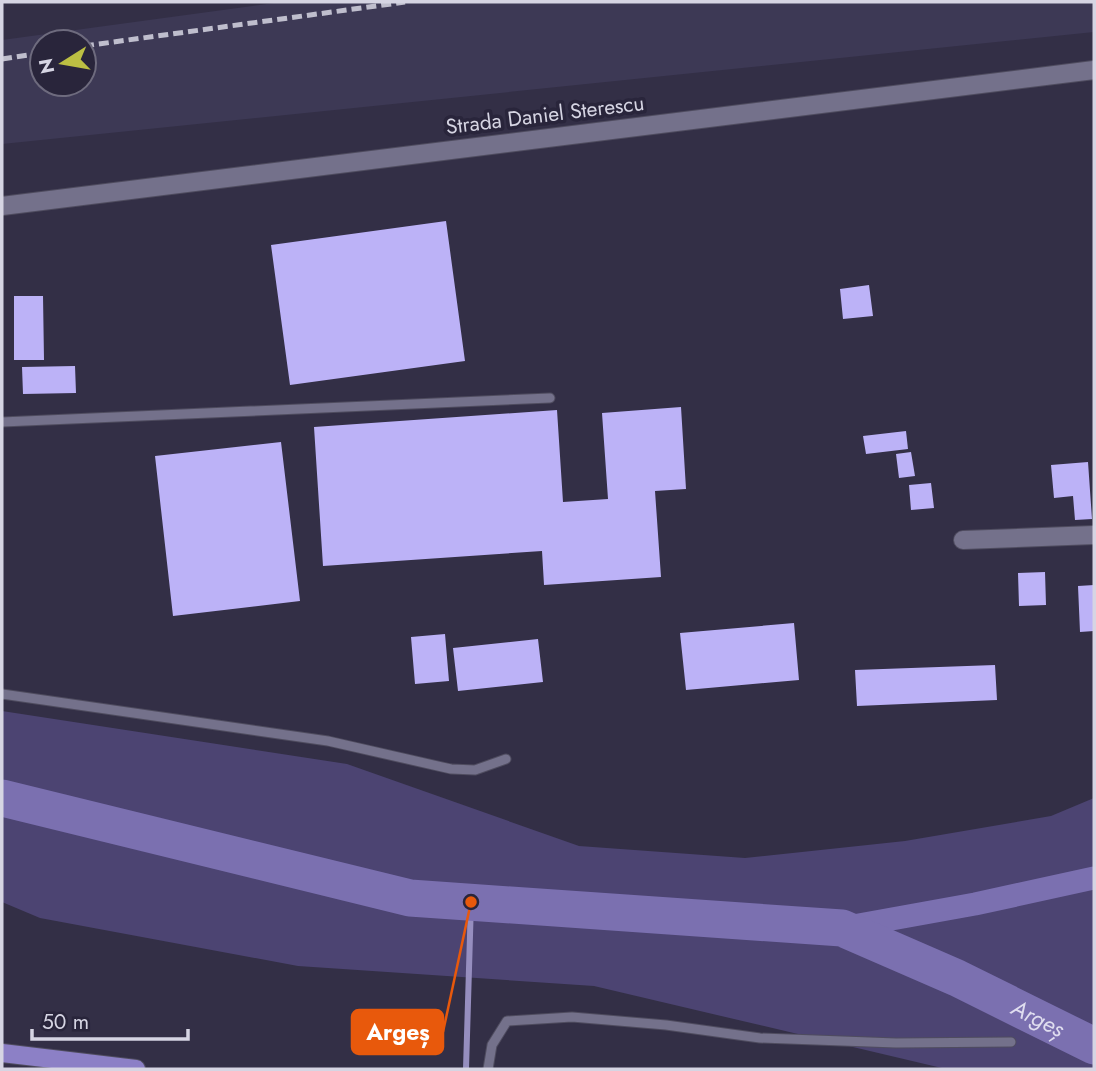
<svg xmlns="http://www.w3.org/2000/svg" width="1096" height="1071" viewBox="0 0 1096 1071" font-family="Jost,sans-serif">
<rect width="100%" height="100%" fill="#332f46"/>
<!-- built -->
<path fill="#3d3955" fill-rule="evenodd" d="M 281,2 L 1094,2 L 1094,32 L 2,144 L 2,40 ZM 42,42 L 84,42 L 84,84 L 42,84 Z"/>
<!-- green -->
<path fill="#4c4472" d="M 2,711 L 347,764 L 579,846 L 745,858 L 905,841 L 1051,816 L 1094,798 L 1094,1069 L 946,1069 L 594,986 L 298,966 L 40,918 L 2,902 Z"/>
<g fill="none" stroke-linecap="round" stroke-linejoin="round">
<!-- stream -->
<path stroke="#968ebf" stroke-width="6" d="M 466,1069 L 471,902"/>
<!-- canal -->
<path stroke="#7b70b0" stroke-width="23" d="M 842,928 L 975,904 L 1094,878"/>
<!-- river -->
<path stroke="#7b70b0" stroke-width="37" id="s1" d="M 2,798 L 410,898 L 842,928 L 957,978 L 1094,1046"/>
</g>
<!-- building -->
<path fill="#bcb2f7" d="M 446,221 L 465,361 L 290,385 L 271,245 Z
M 869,285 L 873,316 L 843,319 L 840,289 Z
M 14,296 L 43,296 L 44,360 L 14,360 Z
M 75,366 L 76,393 L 23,394 L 22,367 Z
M 681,407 L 686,489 L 655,491 L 661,577 L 544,585 L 542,551 L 323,566 L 314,427 L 557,410 L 563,502 L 608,499 L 602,413 Z
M 906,431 L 908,449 L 866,454 L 863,436 Z
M 281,442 L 300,601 L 173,616 L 155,456 Z
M 911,452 L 915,476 L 899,478 L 896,454 Z
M 1088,462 L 1092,519 L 1075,520 L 1073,496 L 1054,498 L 1051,465 Z
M 931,483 L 934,508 L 911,510 L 909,485 Z
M 1045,572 L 1046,605 L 1019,606 L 1018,573 Z
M 1094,585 L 1094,631 L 1080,632 L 1078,586 Z
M 794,623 L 799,680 L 686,690 L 680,633 Z
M 445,634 L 449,681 L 415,684 L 411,637 Z
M 538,639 L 543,682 L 458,691 L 453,648 Z
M 995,665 L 997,700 L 857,706 L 855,670 Z"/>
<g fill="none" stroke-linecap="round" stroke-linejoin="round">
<defs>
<path id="lane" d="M 2,422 L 550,398
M 2,694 L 328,741 L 451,769 L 475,770 L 506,759
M 488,1069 L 492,1045 L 507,1021 L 572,1017 L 666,1025 L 760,1038 L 896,1043 L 1011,1042"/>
<path id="street" d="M 2,206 L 1094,70
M 963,540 L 1094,535"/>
<path id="primary" d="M 2,1053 L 136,1069"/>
</defs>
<!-- lane casing -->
<use href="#lane" stroke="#4f4c5f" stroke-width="11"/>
<!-- street casing -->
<use href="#street" stroke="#4f4c5f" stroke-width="20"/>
<!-- primary casing -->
<use href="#primary" stroke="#4f4c5f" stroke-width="20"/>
<!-- lane -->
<use href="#lane" stroke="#74718b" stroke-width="9"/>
<!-- street -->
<use href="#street" stroke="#74718b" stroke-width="18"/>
<!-- primary -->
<use href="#primary" stroke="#8c80c6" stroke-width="18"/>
<!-- rail -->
<path stroke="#bfbecd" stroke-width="5" stroke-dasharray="10 5" stroke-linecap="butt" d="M 84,46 L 405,2
M 2,59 L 42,53"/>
</g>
<g text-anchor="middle" stroke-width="7" stroke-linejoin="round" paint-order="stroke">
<!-- street labels -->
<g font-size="21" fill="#d6d5e3" stroke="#29253b">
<text transform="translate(545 115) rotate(-7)" y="7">Strada Daniel Sterescu</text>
</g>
<!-- water labels -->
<g font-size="23" font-style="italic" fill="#dfddef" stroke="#29253b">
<text dy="8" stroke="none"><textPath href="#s1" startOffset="1069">Argeș</textPath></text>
</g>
</g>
<!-- callouts -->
<path fill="none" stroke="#e8590c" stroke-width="2.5" d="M471 902L443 1032"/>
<circle fill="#e8590c" stroke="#29253b" stroke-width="2.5" cx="471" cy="902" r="7"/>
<rect fill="#e8590c" stroke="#e8590c" stroke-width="2.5" x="352" y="1010" width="91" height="44" rx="7"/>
<g font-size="23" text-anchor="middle" font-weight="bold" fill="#fff">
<text x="398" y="1040">Argeș</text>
</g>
<!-- border -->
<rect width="1096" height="1071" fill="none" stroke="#d6d5e3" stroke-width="7"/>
<!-- north arrow -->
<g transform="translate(63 63) rotate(259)"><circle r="33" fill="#29253b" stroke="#6e6b7e" stroke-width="2"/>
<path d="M0-5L12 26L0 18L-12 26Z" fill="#bcbf43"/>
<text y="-10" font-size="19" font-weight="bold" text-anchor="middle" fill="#d6d5e3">N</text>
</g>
<!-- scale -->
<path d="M32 1029v10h156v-10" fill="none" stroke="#d6d5e3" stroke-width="3.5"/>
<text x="42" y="1029" font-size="21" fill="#d6d5e3" stroke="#29253b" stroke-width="5" paint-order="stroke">50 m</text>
</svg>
